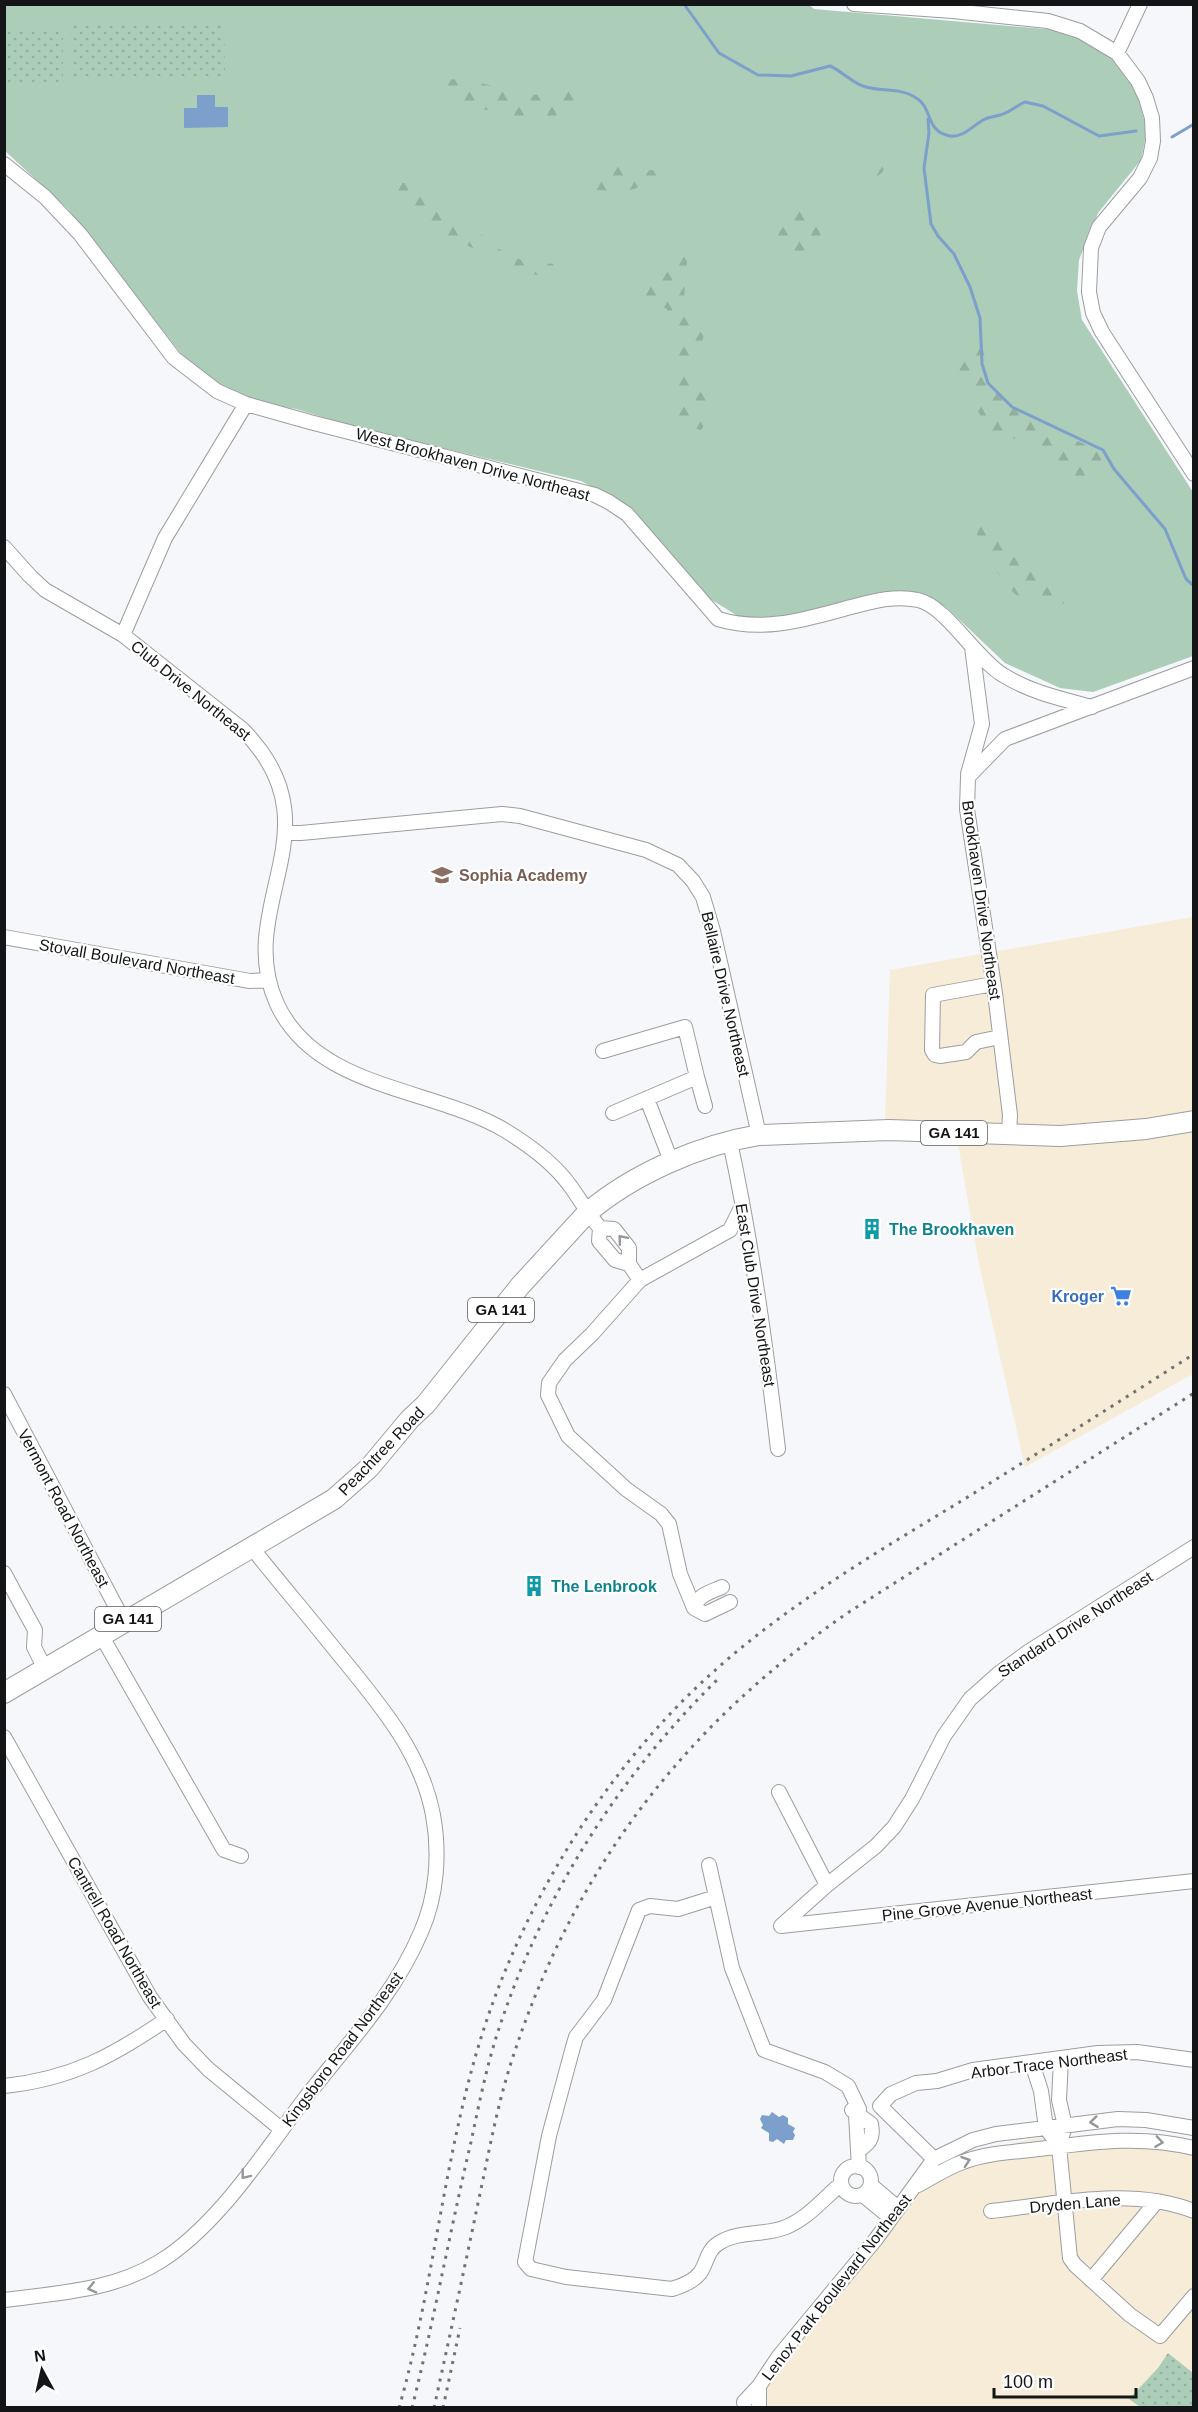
<svg xmlns="http://www.w3.org/2000/svg" width="1198" height="2412" viewBox="0 0 1198 2412" font-family="Arial,sans-serif">
<defs>
<pattern id="forest-firs" width="22" height="20" patternUnits="userSpaceOnUse" patternTransform="scale(1.5)"><rect width="22" height="20" fill="#accdb8"/><path d="M5 1l3.5 6h-7zM16 11l3.5 6h-7z" fill="#93af9d"/></pattern>
<pattern id="park-dots" width="8" height="8" patternUnits="userSpaceOnUse" patternTransform="scale(1.5)"><rect width="8" height="8" fill="#accdb8"/><path d="M2 2h.1M6 6h.1" fill="none" stroke="#93af9d" stroke-width="1.8" stroke-linecap="round"/></pattern>
</defs>
<rect width="100%" height="100%" fill="#f5f7fb"/>
<!-- commercial -->
<path fill="#f6ecd7" d="M 1193,917 L 1193,1374 L 1025,1467 L 979,1264 L 956,1133 L 885,1124 L 890,970 Z
M 1035,2138 L 1142,2140 L 1193,2144 L 1193,2407 L 757,2408 L 767,2375 L 899,2201 L 978,2152 Z"/>
<!-- grass -->
<path fill="#accdb8" d="M 808,4 L 814,9 L 1056,30 L 1084,38 L 1116,61 L 1135,87 L 1147,130 L 1141,160 L 1098,213 L 1079,260 L 1077,291 L 1082,320 L 1193,492 L 1193,656 L 1093,692 L 1060,688 L 1005,663 L 946,607 L 919,592 L 884,593 L 803,614 L 746,621 L 702,594 L 606,494 L 581,481 L 359,428 L 296,409 L 265,404 L 224,387 L 186,360 L 68,209 L 5,151 L 5,5 Z"/>
<!-- forest -->
<path fill="url(#forest-firs)" d="M 446,79 L 467,80 L 532,95 L 556,93 L 580,86 L 589,99 C 556,123 533,121 496,112 C 488,109 476,110 469,106 C 461,102 453,94 447,89 Z
M 889,149 C 892,161 882,178 869,180 C 865,167 868,161 877,150 Z
M 618,167 L 644,171 L 670,168 L 649,184 L 624,192 L 582,189 L 584,182 Z
M 390,183 L 405,183 L 423,191 L 436,211 L 480,233 L 497,248 L 521,260 L 553,264 L 556,277 L 544,277 L 507,267 L 486,254 L 428,228 L 410,207 L 389,192 Z
M 793,205 L 816,208 L 824,217 L 821,234 L 813,251 L 797,252 L 782,247 L 774,234 L 777,218 Z
M 674,251 L 688,253 L 684,297 L 688,320 L 704,335 L 694,369 L 711,415 L 701,430 L 680,424 C 675,385 676,347 667,309 L 644,298 L 663,258 Z
M 968,342 L 983,350 L 991,378 L 1004,399 L 1073,439 L 1098,450 L 1105,469 L 1087,482 C 1071,480 1062,465 1048,456 C 1030,444 1012,437 991,431 L 957,380 L 957,357 Z
M 979,510 L 991,524 L 1004,553 C 1030,562 1050,576 1072,594 L 1072,603 L 1045,604 L 1023,601 L 1011,590 L 981,551 L 973,515 Z"/>
<!-- park -->
<path fill="url(#park-dots)" d="M 224,24 L 225,76 L 71,77 L 70,25 Z
M 5,32 L 63,32 L 63,82 L 5,83 Z
M 1168,2353 L 1193,2373 L 1193,2407 L 1140,2407 L 1129,2399 L 1158,2368 Z"/>
<!-- water -->
<path fill="#7c9fcb" d="M 197,95 L 215,95 L 215,107 L 228,107 L 228,127 L 184,128 L 184,108 L 197,108 Z
M 772,2112 L 779,2117 L 783,2115 L 788,2118 L 788,2124 L 795,2128 L 793,2132 L 795,2135 L 793,2140 L 786,2140 L 784,2144 L 777,2139 L 773,2142 L 769,2141 L 769,2133 L 761,2128 L 763,2125 L 760,2119 L 762,2115 L 769,2116 Z"/>
<g fill="none" stroke-linecap="round" stroke-linejoin="round">
<!-- stream -->
<path stroke="#7c9fcb" stroke-width="3" d="M 684,4 L 719,53 L 758,75 L 791,76 L 830,66 C 842,71 853,84 866,87 C 883,92 903,87 919,100 C 932,109 926,132 950,136 C 962,138 973,126 983,120 C 988,117 994,117 1000,115 C 1009,113 1016,106 1025,102 L 1043,106 L 1099,136 L 1136,131
M 928,119 L 929,133 L 924,168 L 931,224 L 938,236 L 954,254 L 970,287 L 980,318 L 982,364 L 988,383 L 1012,407 L 1103,450 L 1114,469 L 1165,529 L 1186,579 L 1194,586
M 1172,137 L 1194,124"/>
<defs>
<path id="minor" d="M 854,4 L 953,11 L 1048,21 L 1080,31 L 1117,53 L 1138,81 L 1146,98 L 1152,118 L 1153,141 L 1150,158 L 1140,178 L 1099,227 L 1091,248 L 1089,292 L 1093,313 L 1102,332 L 1194,474
M 1117,53 L 1140,4
M 4,164 L 45,197 L 80,234 L 174,358 L 217,391 L 246,404 L 310,422 L 595,495 L 609,502 L 627,514 L 718,619 C 764,633 806,619 851,607 C 874,601 895,595 918,600 C 946,606 976,659 1003,675 C 1030,692 1062,699 1092,707
M 4,547 L 30,576 L 45,590 L 123,635 L 242,729 C 341,828 232,905 277,1004 C 317,1090 433,1087 506,1131 C 529,1145 555,1164 571,1187 C 581,1201 589,1215 600,1228 L 614,1229 L 629,1248 L 629,1264 L 640,1280
M 123,635 L 165,538 L 246,404
M 968,774 L 982,724 L 972,647
M 286,833 L 301,833 L 502,814 L 520,816 L 646,850 L 678,865 L 693,881 L 703,897 L 713,931 L 759,1135
M 4,937 L 250,981 L 269,980
M 993,984 L 933,995 L 932,1050 L 935,1055 L 940,1056 L 966,1052 L 976,1042 L 1000,1037
M 603,1051 L 685,1027 L 697,1077
M 647,1099 L 671,1161
M 613,1113 L 697,1077 L 705,1106
M 1009,1133 L 1010,1115 L 995,993 L 967,809 L 968,777 L 1005,739 L 1194,668
M 730,1142 C 752,1243 766,1346 778,1449
M 600,1228 L 599,1241 L 615,1260 L 629,1264
M 4,1394 L 124,1622
M 4,1573 L 35,1630 L 34,1647 L 45,1669
M 730,1602 L 705,1614 L 694,1608 L 680,1574 L 669,1524 L 661,1514 L 626,1489 L 568,1436 L 548,1395 L 549,1383 L 565,1360 L 592,1334 L 640,1280 L 730,1230 L 742,1206
M 694,1608 C 697,1595 711,1592 722,1587
M 101,1635 L 224,1850 L 241,1856
M 4,1737 L 150,1997 L 184,2044 L 208,2069 L 281,2129
M 779,1792 L 827,1885
M 709,1865 L 732,1968 L 764,2050 L 825,2072 L 848,2086 L 859,2109 L 856,2115 L 859,2167
M 716,1897 L 678,1909 L 650,1906 L 639,1910 L 604,2000 L 576,2037 L 573,2047 L 549,2136 L 525,2262 L 531,2269 L 566,2277 L 672,2289 C 682,2286 693,2282 700,2273 C 707,2263 707,2250 719,2243 C 739,2230 765,2236 786,2227 C 808,2218 823,2199 841,2184
M 781,1926 L 827,1885 L 876,1846 L 894,1827 L 912,1799 L 944,1736 L 970,1699 L 998,1674 L 1028,1652 L 1194,1547
M 781,1926 L 1194,1881
M 1061,2059 L 1059,2100 L 1065,2126 L 1059,2146 L 1070,2258 L 1075,2265 L 1130,2315 L 1160,2336 L 1194,2296
M 1032,2063 L 1041,2091 L 1046,2128 L 1051,2135
M 4,2086 C 71,2079 113,2056 167,2019
M 852,2110 L 871,2124 C 874,2139 869,2143 858,2151
M 934,2159 L 880,2106 L 891,2094 L 916,2083 L 937,2081 L 973,2070 L 1098,2053 L 1137,2052 L 1194,2060
M841 2181a15 15 0 1 1 30 0a15 15 0 1 1-30 0Z
M 871,2185 L 898,2208
M 918,2185 C 933,2177 948,2167 963,2162 C 987,2153 1014,2152 1039,2149 C 1094,2142 1139,2135 1194,2148
M 863,2195 L 891,2218
M 991,2211 C 1057,2204 1130,2186 1194,2211
M 1091,2280 L 1157,2201
M 4,2300 C 57,2293 112,2291 159,2262 C 217,2227 265,2151 306,2097 C 347,2045 395,1994 421,1932 C 437,1896 440,1853 433,1815 C 421,1751 377,1701 337,1652 C 309,1617 280,1583 252,1548
M 745,2408 L 744,2402 L 759,2386 L 779,2356 L 876,2239 L 934,2159 L 973,2140 L 996,2134 L 1046,2128 L 1118,2119 L 1146,2120 L 1194,2128
M 759,2408 L 759,2386"/>
<path id="highway" d="M 4,1693 L 334,1499 L 369,1468 L 410,1419 L 426,1404 L 520,1286 L 587,1213 C 633,1174 699,1145 759,1135 L 889,1130 L 1060,1136 L 1146,1129 L 1194,1121"/>
</defs>
<!-- minor casing -->
<use href="#minor" stroke="#9b9da0" stroke-width="16"/>
<!-- highway casing -->
<use href="#highway" stroke="#9b9da0" stroke-width="22"/>
<!-- minor -->
<use href="#minor" stroke="#fff" stroke-width="14"/>
<!-- highway -->
<use href="#highway" stroke="#fff" stroke-width="20"/>
<!-- rail -->
<path stroke="#707274" stroke-width="3" stroke-dasharray="3 6" stroke-linecap="butt" d="M 399,2408 C 437,2275 445,2135 492,2005 C 535,1886 607,1772 699,1685 C 777,1611 872,1555 963,1500 C 1040,1452 1117,1403 1194,1354
M 412,2408 C 434,2320 450,2231 471,2142 C 478,2109 485,2074 495,2041 C 538,1903 617,1777 721,1676
M 434,2408 C 449,2339 464,2271 478,2203 C 488,2157 496,2111 510,2066 C 571,1873 682,1727 849,1612 L 1194,1393
M 443,2408 L 460,2328"/>
</g>
<!-- one-way arrows -->
<defs><path id="oneway-chevron" d="M-2-3.5L2.5 0L-2 3.5" fill="none" stroke-width="1.6" stroke-linecap="round" stroke-linejoin="round" transform="scale(1.5)"/></defs>
<g stroke="#959696">
<use href="#oneway-chevron" transform="translate(622 1239) rotate(-130)"/>
<use href="#oneway-chevron" transform="translate(1094 2122) rotate(173)"/>
<use href="#oneway-chevron" transform="translate(1159 2142) rotate(8)"/>
<use href="#oneway-chevron" transform="translate(966 2161) rotate(-19)"/>
<use href="#oneway-chevron" transform="translate(245 2175) rotate(128)"/>
<use href="#oneway-chevron" transform="translate(92 2288) rotate(167)"/>
</g>
<!-- icons -->
<defs>
<symbol id="school-bare" viewBox="-9 -9 18 18"><path d="M0-5L7-2L0 1L-7-2ZM-4 1L0 2.5L4 1V4Q0 6-4 4Z" fill="#8d6e63" stroke="#fff" stroke-width="2.5" paint-order="stroke"/></symbol>
<symbol id="building-bare" viewBox="-9 -9 18 18"><path d="M-4-6H4V6H1V3H-1V6H-4ZM-2.5-4.3h1.7v1.8h-1.7ZM.8-4.3h1.7v1.8H.8ZM-2.5-1h1.7V.8h-1.7ZM.8-1h1.7V.8H.8Z" fill="#0f9aa8" stroke="#fff" stroke-width="2.5" paint-order="stroke"/></symbol>
<symbol id="supermarket-bare" viewBox="-9 -9 18 18"><path d="M-6-5.5h2.5l.6 2H6L4.5 2H-2.5L-4.4-4H-6ZM-1.5 3.2a1.3 1.3 0 1 0 .1 0ZM3 3.2a1.3 1.3 0 1 0 .1 0Z" fill="#3f7fe0" stroke="#fff" stroke-width="2.5" paint-order="stroke"/></symbol>
</defs>
<g fill-rule="evenodd">
<use href="#school-bare" x="427" y="860" width="30" height="30"/>
<use href="#building-bare" x="857" y="1214" width="30" height="30"/>
<use href="#supermarket-bare" x="1106" y="1281" width="30" height="30"/>
<use href="#building-bare" x="519" y="1571" width="30" height="30"/>
</g>
<g text-anchor="middle" stroke-width="4.5" stroke-linejoin="round" paint-order="stroke">
<!-- shield labels -->
<g fill="#fff" stroke="#5a5b5c" stroke-width="1.5">
<rect x="921" y="1121" width="66" height="24" rx="4.5"/>
<rect x="468" y="1298" width="66" height="24" rx="4.5"/>
<rect x="95" y="1607" width="66" height="24" rx="4.5"/>
</g>
<g font-size="15" font-weight="bold" fill="#141516">
<text x="954" y="1138">GA 141</text>
<text x="501" y="1315">GA 141</text>
<text x="128" y="1624">GA 141</text>
</g>
<!-- street labels -->
<g font-size="16" fill="#141516" stroke="#fff">
<text transform="translate(473 464) rotate(15)" y="6">West Brookhaven Drive Northeast</text>
<text transform="translate(191 690) rotate(39)" y="6">Club Drive Northeast</text>
<text transform="translate(982 900) rotate(82)" y="6">Brookhaven Drive Northeast</text>
<text transform="translate(137 961) rotate(10)" y="6">Stovall Boulevard Northeast</text>
<text transform="translate(726 994) rotate(77)" y="6">Bellaire Drive Northeast</text>
<text transform="translate(756 1295) rotate(81)" y="6">East Club Drive Northeast</text>
<text transform="translate(381 1451) rotate(-46)" y="6">Peachtree Road</text>
<text transform="translate(64 1508) rotate(62)" y="6">Vermont Road Northeast</text>
<text transform="translate(1075 1624) rotate(-33)" y="6">Standard Drive Northeast</text>
<text transform="translate(987 1904) rotate(-6)" y="6">Pine Grove Avenue Northeast</text>
<text transform="translate(115 1932) rotate(60)" y="6">Cantrell Road Northeast</text>
<text transform="translate(342 2049) rotate(-53)" y="6">Kingsboro Road Northeast</text>
<text transform="translate(1049 2063) rotate(-7)" y="6">Arbor Trace Northeast</text>
<text transform="translate(1075 2203) rotate(-5)" y="6">Dryden Lane</text>
<text transform="translate(836 2287) rotate(-52)" y="6">Lenox Park Boulevard Northeast</text>
</g>
<!-- education labels -->
<g font-size="16" font-weight="bold" fill="#785e54" stroke="#fff" text-anchor="start">
<text x="459" y="881">Sophia Academy</text>
</g>
<!-- culture labels -->
<g font-size="16" font-weight="bold" fill="#0d838f" stroke="#fff" text-anchor="start">
<text x="889" y="1235">The Brookhaven</text>
<text x="551" y="1592">The Lenbrook</text>
</g>
<!-- shop labels -->
<g font-size="16" font-weight="bold" fill="#366cbe" stroke="#fff" text-anchor="end">
<text x="1104" y="1302">Kroger</text>
</g>
</g>
<!-- border -->
<rect width="1198" height="2412" fill="none" stroke="#141516" stroke-width="12"/>
<!-- north arrow -->
<g transform="translate(42 2370) rotate(352)" stroke="#ffffff" stroke-width="4.5" paint-order="stroke">
<path d="M0-4.5L10 22L0 15L-10 22Z" fill="#141516"/>
<text y="-9" font-size="16" font-weight="bold" text-anchor="middle" fill="#141516">N</text>
</g>
<!-- scale -->
<path d="M994 2388v9h142v-9" fill="none" stroke="#141516" stroke-width="3"/>
<text x="1003" y="2388" font-size="18" fill="#141516" stroke="#ffffff" stroke-width="4.5" paint-order="stroke">100 m</text>
</svg>
